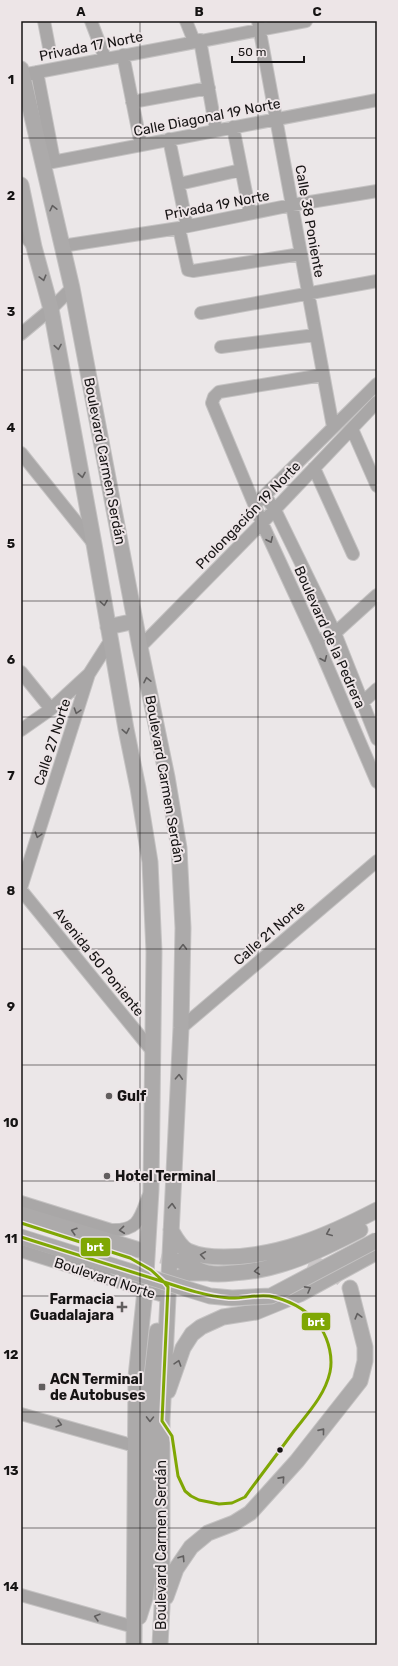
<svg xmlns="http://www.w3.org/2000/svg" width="398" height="1666" viewBox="0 0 398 1666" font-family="Rubik,sans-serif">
<rect width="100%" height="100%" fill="#ebe7e8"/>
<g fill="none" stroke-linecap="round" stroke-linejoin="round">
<!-- major-tunnel -->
<path stroke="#cbc7c8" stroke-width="15" stroke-dasharray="15 8" stroke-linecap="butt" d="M 139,1250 L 180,1261
M 309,1262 C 326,1268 339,1273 350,1288"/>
<defs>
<path id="minor" d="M 44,21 L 49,47
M 91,21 L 105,58
M 186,21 L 194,41
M 258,21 L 333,427
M 200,40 L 216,130
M 123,55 L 141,145
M 37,72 L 54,161
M 22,75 L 306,21
M 132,102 L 209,88
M 233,127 L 250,213
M 169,139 L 187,226
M 42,164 L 377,100
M 179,184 L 241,170
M 179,228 L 188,270 L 193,271 L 301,254
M 21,231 L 34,247
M 62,246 L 179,228 L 292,205 L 377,191
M 201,313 L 377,281
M 21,334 L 51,309 L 72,288
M 221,347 L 315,335
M 323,375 L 219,392 L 214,397 L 212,403 L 262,523 L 317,642 L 377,782
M 352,429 L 377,486
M 21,453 L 94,544
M 314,468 L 353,554
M 265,496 L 275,510 L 335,633 L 377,739
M 260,500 L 377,384
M 317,642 L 335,633 L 377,595
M 140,647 L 262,523 L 377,402
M 21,672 L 51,709
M 362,703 L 377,689
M 21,730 L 51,709 L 89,674 L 110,641
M 21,888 L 89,674
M 21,890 L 153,1052
M 181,1028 L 377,861
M 21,1202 L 111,1230 C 138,1231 140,1219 148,1197
M 21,1251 L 167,1297
M 21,1414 L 135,1446
M 21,1595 L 134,1627"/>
<path id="major" d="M 21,69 L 72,288 L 140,647 L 167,777 L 179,848 L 183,928 L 181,1028 L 162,1421 L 162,1607 L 160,1645
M 21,185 L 34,247 L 51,309 L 94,544 L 126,729 L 138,788 L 150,862 L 154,952 L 151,1190 L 145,1291 L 136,1377 L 134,1645
M 108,627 L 135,621
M 21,1214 L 139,1250
M 171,1230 C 175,1237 180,1247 188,1251 C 199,1256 212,1257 224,1257 C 279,1257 329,1235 377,1210
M 21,1237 L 113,1266
M 180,1261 C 189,1265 198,1271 208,1273 C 215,1275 225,1274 233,1273 C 279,1271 319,1251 360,1230
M 178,1278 L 189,1273 L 205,1273
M 168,1391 L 183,1348 L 192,1334 L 201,1327 L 223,1317 L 256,1312 L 300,1294 L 377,1252
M 166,1597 L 176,1569 L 191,1547 L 208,1533 L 234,1523 L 250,1513 L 297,1461 L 360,1381 L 365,1361 L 365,1347 L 350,1288
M 139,1617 L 145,1598 L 148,1573 L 151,1384 L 157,1331"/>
</defs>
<!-- minor casing -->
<use href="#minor" stroke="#c4c2c2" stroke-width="14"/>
<!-- major casing -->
<use href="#major" stroke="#c4c2c2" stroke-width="17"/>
<!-- minor -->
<use href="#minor" stroke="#a9a7a7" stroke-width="12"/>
<!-- major -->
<use href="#major" stroke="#acaaaa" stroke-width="15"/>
<defs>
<path id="major-bridge" d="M 113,1266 L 210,1296 L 232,1298 L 271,1296 L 377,1240"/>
</defs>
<!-- major-bridge casing -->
<use href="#major-bridge" stroke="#c4c2c2" stroke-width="17" stroke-linecap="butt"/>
<!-- major-bridge -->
<use href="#major-bridge" stroke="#acaaaa" stroke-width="15"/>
<defs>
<path id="bus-1" d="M 21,1223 L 130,1258 L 151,1270 L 164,1282
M 21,1237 L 164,1282
M 164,1282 C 185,1289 206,1296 229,1298 C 243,1299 261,1293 274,1297 C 293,1302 310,1312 321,1328 C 329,1341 333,1358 330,1372 C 325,1395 308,1413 294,1431 C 278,1453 261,1475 245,1497 L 232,1503 L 219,1504 L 199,1500 L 191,1496 L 185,1491 L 178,1476 L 172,1436 L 162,1421 L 168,1287 Z"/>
</defs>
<!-- bus-1 casing -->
<use href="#bus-1" stroke="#ede5e7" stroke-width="6"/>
<!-- bus-1 -->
<use href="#bus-1" stroke="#7fa704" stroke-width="3"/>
</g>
<!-- one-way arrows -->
<defs><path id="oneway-chevron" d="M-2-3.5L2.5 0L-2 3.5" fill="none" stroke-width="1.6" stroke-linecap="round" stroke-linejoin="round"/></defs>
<g stroke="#615f5f">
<use href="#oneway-chevron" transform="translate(53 208) rotate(-103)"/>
<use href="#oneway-chevron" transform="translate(43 278) rotate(75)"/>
<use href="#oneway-chevron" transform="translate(58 347) rotate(80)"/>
<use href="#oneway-chevron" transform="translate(82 475) rotate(80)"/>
<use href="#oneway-chevron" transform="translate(104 603) rotate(81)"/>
<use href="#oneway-chevron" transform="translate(147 680) rotate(-102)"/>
<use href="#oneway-chevron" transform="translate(126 731) rotate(79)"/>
<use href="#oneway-chevron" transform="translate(183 947) rotate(-89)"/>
<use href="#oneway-chevron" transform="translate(179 1077) rotate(-87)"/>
<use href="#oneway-chevron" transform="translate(172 1206) rotate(-87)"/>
<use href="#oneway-chevron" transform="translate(74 1231) rotate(-163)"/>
<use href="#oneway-chevron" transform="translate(329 1233) rotate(157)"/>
<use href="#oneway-chevron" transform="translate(203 1255) rotate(-172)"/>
<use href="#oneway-chevron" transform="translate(257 1271) rotate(172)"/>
<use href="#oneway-chevron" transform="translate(308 1289) rotate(-29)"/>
<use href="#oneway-chevron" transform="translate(358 1316) rotate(-105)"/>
<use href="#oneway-chevron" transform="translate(178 1363) rotate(-72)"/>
<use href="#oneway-chevron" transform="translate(150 1419) rotate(91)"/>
<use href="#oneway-chevron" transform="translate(322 1431) rotate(-51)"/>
<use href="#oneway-chevron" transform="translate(282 1479) rotate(-48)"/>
<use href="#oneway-chevron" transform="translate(182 1558) rotate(-57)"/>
</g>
<g stroke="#605e5e">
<use href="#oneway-chevron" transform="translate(270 540) rotate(65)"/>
<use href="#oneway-chevron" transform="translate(324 659) rotate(67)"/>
<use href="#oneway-chevron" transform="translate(77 711) rotate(108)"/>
<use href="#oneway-chevron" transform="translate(38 835) rotate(108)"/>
<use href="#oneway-chevron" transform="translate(122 1230) rotate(174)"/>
<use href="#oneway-chevron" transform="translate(59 1424) rotate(16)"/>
<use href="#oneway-chevron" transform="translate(97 1617) rotate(-164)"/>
</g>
<!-- grid -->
<path fill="none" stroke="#161414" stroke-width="1" stroke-opacity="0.55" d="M 140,21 L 140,1645M 258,21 L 258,1645M 21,138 L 377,138M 21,254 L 377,254M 21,370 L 377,370M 21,485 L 377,485M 21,601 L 377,601M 21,717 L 377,717M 21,833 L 377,833M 21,949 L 377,949M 21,1065 L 377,1065M 21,1181 L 377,1181M 21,1296 L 377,1296M 21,1412 L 377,1412M 21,1528 L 377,1528"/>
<!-- markers -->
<g fill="#615e5e" stroke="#ede5e7" stroke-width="1.5">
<circle cx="109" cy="1096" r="4"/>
<circle cx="107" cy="1176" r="4"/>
<path d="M120 1301h4v4h4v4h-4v4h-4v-4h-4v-4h4z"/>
<rect x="38" y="1383" width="8" height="8" rx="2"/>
</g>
<circle fill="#161414" stroke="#ede5e7" stroke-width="1.5" cx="280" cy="1450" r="3.5"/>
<g text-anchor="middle" stroke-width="4" stroke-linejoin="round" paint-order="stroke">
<!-- street labels -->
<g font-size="14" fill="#161414" stroke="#ede5e7">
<text transform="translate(91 46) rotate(-11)" y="5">Privada 17 Norte</text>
<text transform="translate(207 117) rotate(-11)" y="5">Calle Diagonal 19 Norte</text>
<text transform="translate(217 205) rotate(-11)" y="5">Privada 19 Norte</text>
<text transform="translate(310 221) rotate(80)" y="5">Calle 38 Poniente</text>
<text transform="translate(105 461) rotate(79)" y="5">Boulevard Carmen Serdán</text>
<text transform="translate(248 515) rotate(-46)" y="5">Prolongación 19 Norte</text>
<text transform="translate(330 637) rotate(66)" y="5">Boulevard de la Pedrera</text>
<text transform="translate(52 742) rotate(-72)" y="5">Calle 27 Norte</text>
<text transform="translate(165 779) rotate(80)" y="5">Boulevard Carmen Serdán</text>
<text transform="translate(269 933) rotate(-41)" y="5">Calle 21 Norte</text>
<text transform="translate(99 962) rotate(51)" y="5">Avenida 50 Poniente</text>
<text transform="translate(105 1278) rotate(18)" y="5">Boulevard Norte</text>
<text transform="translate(161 1545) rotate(-90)" y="5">Boulevard Carmen Serdán</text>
</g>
<!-- poi labels -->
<g font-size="14" font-weight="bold" fill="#161414" stroke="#ede5e7" text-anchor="start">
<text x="117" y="1101">Gulf</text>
<text x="115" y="1181">Hotel Terminal</text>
<text x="114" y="1304" text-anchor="end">Farmacia<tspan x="114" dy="16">Guadalajara</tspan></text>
<text x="50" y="1384">ACN Terminal<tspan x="50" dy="16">de Autobuses</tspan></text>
</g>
</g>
<g stroke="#ede5e7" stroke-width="1.5">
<rect x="80" y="1237" width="31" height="20" rx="4" fill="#7fa704"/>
<rect x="301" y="1312" width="30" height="19" rx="4" fill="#7fa704"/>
</g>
<g font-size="11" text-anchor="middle" font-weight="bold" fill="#fff">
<text x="95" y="1251">brt</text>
<text x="316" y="1326">brt</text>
</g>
<!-- border -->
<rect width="398" height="1666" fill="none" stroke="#ede5e7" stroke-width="44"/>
<!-- scale -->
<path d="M232 56v6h72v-6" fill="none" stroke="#161414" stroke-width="2"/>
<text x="238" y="56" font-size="12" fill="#161414" stroke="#ede5e7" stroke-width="3" paint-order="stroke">50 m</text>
<rect x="22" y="22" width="354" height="1622" fill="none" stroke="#161414" stroke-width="1.5"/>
<g font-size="13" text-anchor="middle" font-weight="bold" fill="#161414">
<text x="81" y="16">A</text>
<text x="199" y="16">B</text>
<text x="317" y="16">C</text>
<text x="11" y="84">1</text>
<text x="11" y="200">2</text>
<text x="11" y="316">3</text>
<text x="11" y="432">4</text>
<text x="11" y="548">5</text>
<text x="11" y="664">6</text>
<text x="11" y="780">7</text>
<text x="11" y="895">8</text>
<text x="11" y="1011">9</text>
<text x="11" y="1127">10</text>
<text x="11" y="1243">11</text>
<text x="11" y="1359">12</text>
<text x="11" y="1475">13</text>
<text x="11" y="1591">14</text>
</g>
</svg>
